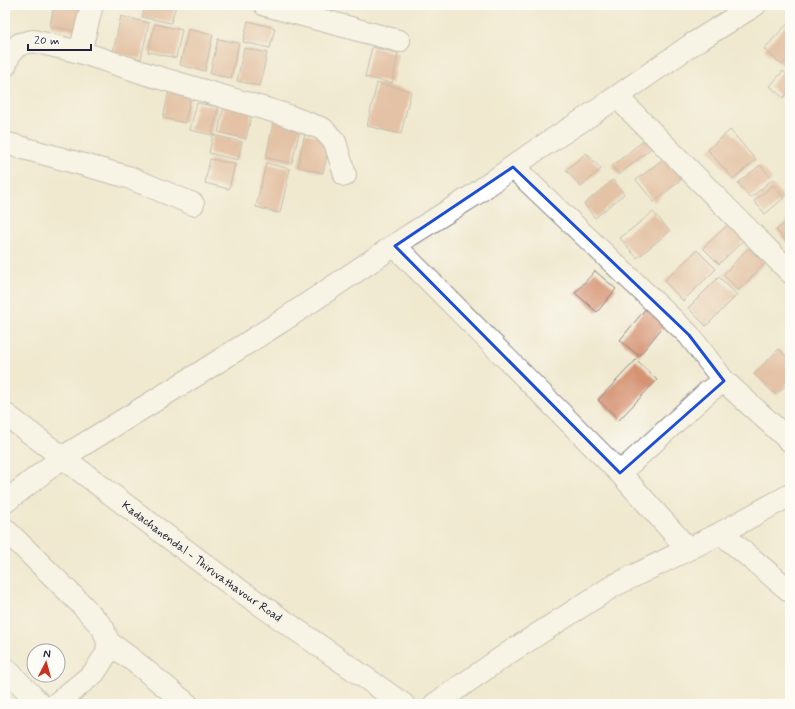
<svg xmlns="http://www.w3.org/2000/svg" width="795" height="709" viewBox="0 0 795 709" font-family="Mynerve,sans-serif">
<rect width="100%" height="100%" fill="#fdfcf7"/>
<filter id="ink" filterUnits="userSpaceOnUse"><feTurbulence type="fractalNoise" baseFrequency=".025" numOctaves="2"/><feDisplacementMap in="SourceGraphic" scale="8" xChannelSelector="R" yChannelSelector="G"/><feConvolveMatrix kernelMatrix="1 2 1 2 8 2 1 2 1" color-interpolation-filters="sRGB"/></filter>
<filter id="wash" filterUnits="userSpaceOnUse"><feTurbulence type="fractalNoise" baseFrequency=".012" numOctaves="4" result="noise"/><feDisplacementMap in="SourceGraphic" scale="16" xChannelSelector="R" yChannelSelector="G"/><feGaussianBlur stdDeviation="0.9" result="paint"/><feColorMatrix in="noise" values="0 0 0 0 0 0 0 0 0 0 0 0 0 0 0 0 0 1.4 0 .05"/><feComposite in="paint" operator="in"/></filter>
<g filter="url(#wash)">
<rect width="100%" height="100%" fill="#f0e9d0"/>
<g id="blocks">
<!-- building -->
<path fill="#d59372" d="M 54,5 L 86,5 L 81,32 L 50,26 Z
M 145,5 L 176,5 L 171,23 L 142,17 Z
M 303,5 L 332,5 L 330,12 Z
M 121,16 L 149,23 L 141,59 L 113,52 Z
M 248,21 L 275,28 L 270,48 L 243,42 Z
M 790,21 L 790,56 L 782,65 L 764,49 Z
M 155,24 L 182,30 L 176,58 L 148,52 Z
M 188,29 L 213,35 L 205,71 L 180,65 Z
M 218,39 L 239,43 L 231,78 L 210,74 Z
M 372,47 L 398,53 L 392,83 L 365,77 Z
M 244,48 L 267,53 L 260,86 L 237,81 Z
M 783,71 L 790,77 L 790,90 L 783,98 L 770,86 Z
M 377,83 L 411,91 L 401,134 L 367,126 Z
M 170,86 L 192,91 L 185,123 L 163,118 Z
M 226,99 L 254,105 L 246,139 L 218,132 Z
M 197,103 L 218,107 L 212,135 L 190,130 Z
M 274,119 L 301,125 L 292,163 L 266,158 Z
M 730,130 L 756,160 L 733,179 L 708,150 Z
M 305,133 L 331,139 L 323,173 L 298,167 Z
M 213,135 L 242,142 L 238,160 L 209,153 Z
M 648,137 L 655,145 L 619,175 L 612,166 Z
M 586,153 L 601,169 L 581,187 L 566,170 Z
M 667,156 L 684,177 L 654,202 L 636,180 Z
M 210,159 L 235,164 L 229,189 L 205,183 Z
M 266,163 L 290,169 L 280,213 L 256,207 Z
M 760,165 L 773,179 L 750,198 L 738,183 Z
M 613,180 L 624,194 L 595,218 L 584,204 Z
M 773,185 L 784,198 L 765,214 L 754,201 Z
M 653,212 L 670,231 L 637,258 L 620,238 Z
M 790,219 L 790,246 L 776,230 Z
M 732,221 L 747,237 L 719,264 L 703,248 Z
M 748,248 L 765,263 L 739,290 L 723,275 Z
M 697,250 L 716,269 L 683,301 L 664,281 Z
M 595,271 L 616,289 L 597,312 L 575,293 Z
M 719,277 L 737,295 L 706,326 L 688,308 Z
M 647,307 L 666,323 L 639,356 L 620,340 Z
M 779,349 L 790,360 L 790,381 L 776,395 L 754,374 Z
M 636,360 L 657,380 L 619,420 L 598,400 Z"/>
</g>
</g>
<g filter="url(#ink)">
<use href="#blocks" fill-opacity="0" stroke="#898686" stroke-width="1"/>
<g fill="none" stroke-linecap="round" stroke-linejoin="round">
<defs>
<path id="street" d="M 265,5 L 399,41
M 80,52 L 92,5
M 5,66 L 10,53 L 20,44 L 33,41 L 80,52 L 150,75 L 283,114 L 323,129 L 335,142 L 345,175
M 617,97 L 790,272
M 5,143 L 128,177 L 193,204
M 513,167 L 689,335 L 724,381 L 790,441
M 395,246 L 620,473 L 688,549
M 620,473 L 709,391 L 724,381
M 5,502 L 63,457 L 203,371 L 282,321 L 410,235 L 474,195 L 532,153 L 589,116 L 691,45 L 755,5
M 5,529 L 83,606 L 103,628 L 108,642 L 107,653 L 94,673 L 56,704
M 721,533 L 790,591
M 108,642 L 134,661 L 187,704
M 5,668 L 40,704
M 435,704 L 507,654 L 613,586 L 721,533 L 790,495"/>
<g id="secondary">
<path id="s1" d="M 5,414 L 225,580 L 403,704"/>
</g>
</defs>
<!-- street casing -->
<use href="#street" stroke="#898686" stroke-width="24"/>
<!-- secondary casing -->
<use href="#secondary" stroke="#898686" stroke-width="24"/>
<!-- street -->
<use href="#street" stroke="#fff" stroke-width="22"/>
<!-- secondary -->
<use href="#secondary" stroke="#fff" stroke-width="22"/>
</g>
</g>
<!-- marked area -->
<path d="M0 0H795V709H0ZM 513,167 L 689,335 L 724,381 L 620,473 L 395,246 Z" fill="#f0e9d0" fill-opacity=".55" fill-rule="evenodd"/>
<path fill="none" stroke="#1d4ed8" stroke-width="3" stroke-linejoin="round" d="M 513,167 L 689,335 L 724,381 L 620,473 L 395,246 Z"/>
<g text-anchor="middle" stroke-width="4" stroke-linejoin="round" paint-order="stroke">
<!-- street labels -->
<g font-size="12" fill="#22223b" stroke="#fdfcf7">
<text dy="4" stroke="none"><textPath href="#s1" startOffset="246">Kadachanendal - Thiruvathavour Road</textPath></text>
</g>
</g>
<!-- margin -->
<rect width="795" height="709" fill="none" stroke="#fdfcf7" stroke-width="20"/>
<!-- north arrow -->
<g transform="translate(46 663) rotate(6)"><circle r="19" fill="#fdfcf7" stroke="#a5a5ac"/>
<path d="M0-3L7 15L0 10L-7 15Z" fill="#c8321e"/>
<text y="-6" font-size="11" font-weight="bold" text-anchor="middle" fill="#22223b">N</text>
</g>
<!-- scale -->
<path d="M28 44v6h63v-6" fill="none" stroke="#22223b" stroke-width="2"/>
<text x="34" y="44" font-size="12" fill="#22223b" stroke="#fdfcf7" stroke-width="3" paint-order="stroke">20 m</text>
</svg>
